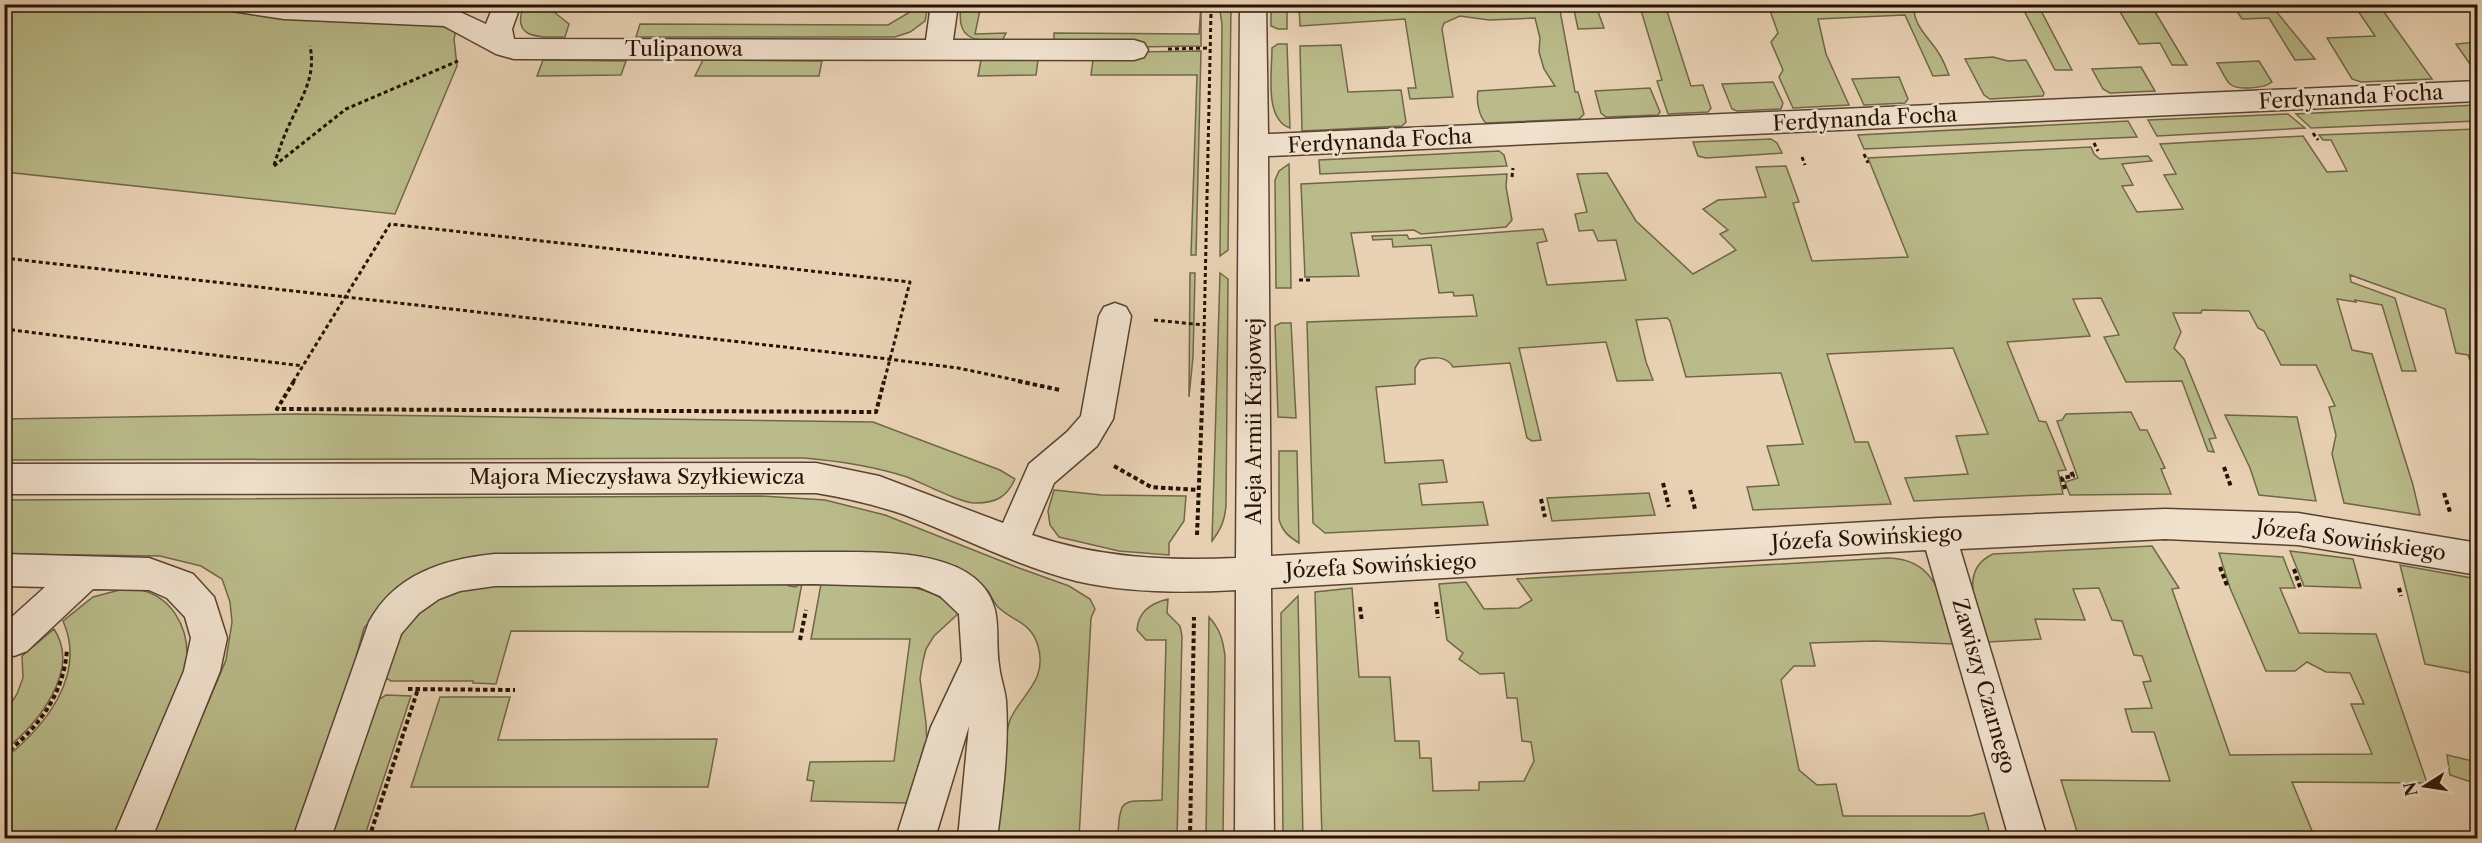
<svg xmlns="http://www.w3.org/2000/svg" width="2482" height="843" viewBox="0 0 2482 843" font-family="'Libre Caslon Text',serif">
<rect width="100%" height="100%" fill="#e9d2b4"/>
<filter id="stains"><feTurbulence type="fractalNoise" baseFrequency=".00333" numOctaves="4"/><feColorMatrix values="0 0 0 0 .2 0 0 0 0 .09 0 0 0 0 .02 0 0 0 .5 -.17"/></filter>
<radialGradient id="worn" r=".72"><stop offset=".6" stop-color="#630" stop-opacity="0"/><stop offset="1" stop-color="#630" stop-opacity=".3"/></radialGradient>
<!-- green -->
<path fill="#babb8a" stroke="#706748" stroke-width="1.5" d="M 550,4 L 549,8 L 569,24 L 565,37 C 540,37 510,40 524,5 Z
M 5,5 L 154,5 L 306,18 L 457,26 L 454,39 L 457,66 L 395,214 L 5,172 Z
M 912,5 L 928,5 L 925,21 L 910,32 L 895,37 L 636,37 L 640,24 L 888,25 L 910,12 Z
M 961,5 L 981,5 L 975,34 L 1006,33 L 1002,41 C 972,41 956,39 961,5 Z
M 1201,5 L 1201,46 L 1136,47 L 1054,41 L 1054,33 L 1199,34 Z
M 1219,5 L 1231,5 L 1228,250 L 1220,256 L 1222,24 Z
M 1271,5 L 1287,5 L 1287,29 L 1278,29 L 1271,26 Z
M 1299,5 L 1559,5 L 1574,86 L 1575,92 L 1578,92 L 1584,114 L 1579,119 L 1486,123 C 1479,117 1476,100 1478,91 L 1555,86 L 1544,69 L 1539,52 L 1540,38 L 1535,18 L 1489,20 L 1460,16 L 1444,23 L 1442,29 L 1453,97 L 1410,99 L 1408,88 L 1416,88 L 1405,19 L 1300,26 Z
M 1573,5 L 1665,5 L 1691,86 L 1703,85 L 1711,108 L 1708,112 L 1668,114 L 1657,81 L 1662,80 L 1640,7 L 1597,9 L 1604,28 L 1578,29 Z
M 1768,5 L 1914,5 C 1912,24 1929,38 1938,52 C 1943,59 1946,68 1949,75 L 1933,76 L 1905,15 L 1818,19 L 1826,54 L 1849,105 L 1793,108 L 1779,77 L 1783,70 L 1771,42 L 1778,33 Z
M 2021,5 L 2038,5 L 2072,70 L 2055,70 Z
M 2116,5 L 2151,5 L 2187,65 L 2172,65 L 2160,43 L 2139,44 Z
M 2233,5 L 2271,5 L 2315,59 L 2295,60 L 2269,18 L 2242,19 Z
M 2354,5 L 2379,5 L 2432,79 L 2361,82 L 2352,79 L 2327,38 L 2375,36 Z
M 2477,42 L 2478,42 L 2477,74 L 2456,44 Z
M 1278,44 L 1287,44 L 1290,128 C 1264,119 1272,72 1272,48 Z
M 1341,45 L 1348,92 L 1401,90 L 1406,122 L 1402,126 L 1302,131 L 1300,46 Z
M 1201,51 L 1196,255 L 1191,255 L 1197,75 L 1091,75 L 1093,60 L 1135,52 Z
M 1993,57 L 2008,61 L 2026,60 L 2044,93 L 2043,96 L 1990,99 L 1984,95 L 1965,59 Z
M 543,60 L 626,61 L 621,75 L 537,76 Z
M 703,60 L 822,61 L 819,76 L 695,76 Z
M 981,60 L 1038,60 L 1036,75 L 978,76 Z
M 2259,61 L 2272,82 C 2265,88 2238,91 2230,84 C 2225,79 2221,69 2217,63 Z
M 2141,67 L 2155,91 L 2110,93 L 2103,89 L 2092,69 Z
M 1899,77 L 1908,99 L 1905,103 L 1864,105 L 1852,79 Z
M 1773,82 L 1783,103 L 1781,109 L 1737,111 L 1732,109 L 1722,84 Z
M 1650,88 L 1660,112 L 1658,115 L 1606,117 L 1601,113 L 1595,91 Z
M 2477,105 L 2477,121 L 2311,128 L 2296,114 Z
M 2288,114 L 2305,128 L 2157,136 L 2148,120 Z
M 2128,121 L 2137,137 L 1864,149 L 1858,135 Z
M 2477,129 L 2477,380 L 2468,355 L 2456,353 L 2445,309 L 2350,275 L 2351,282 L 2395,298 L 2416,371 L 2402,371 L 2382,305 L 2355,300 L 2356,302 L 2337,299 L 2352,350 L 2372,354 L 2413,485 L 2420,515 L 2344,503 L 2332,454 L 2336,435 L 2329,407 L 2335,406 L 2316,365 L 2281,365 L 2264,331 L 2258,328 L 2249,311 L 2202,310 L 2201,313 L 2173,313 L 2181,332 L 2174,348 L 2184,359 L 2216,438 L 2209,439 L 2214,452 L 2208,451 L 2182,381 L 2126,382 L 2104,337 L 2119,335 L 2101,298 L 2073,299 L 2090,336 L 2007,342 L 2039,421 L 2046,422 L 2066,470 L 2058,471 L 2063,494 L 1914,501 L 1905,478 L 1968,474 L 1956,436 L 1988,434 L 1953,348 L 1827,354 L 1855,442 L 1868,442 L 1891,504 L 1753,510 L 1747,487 L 1779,485 L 1767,446 L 1803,444 L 1781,373 L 1686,377 L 1670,321 L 1667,318 L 1636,320 L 1646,362 L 1653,380 L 1617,381 L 1606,342 L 1519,348 L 1541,440 L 1532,441 L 1527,438 L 1510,363 L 1453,367 C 1446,355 1432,357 1420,360 L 1415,368 L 1415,384 L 1376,387 L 1385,463 L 1443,460 L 1447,482 L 1419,484 L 1422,505 L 1483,502 L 1488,525 L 1325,533 L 1313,523 L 1307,322 L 1477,316 L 1473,295 L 1454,296 L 1453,292 L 1439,293 L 1431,245 L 1393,247 L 1392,239 L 1373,240 L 1372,236 L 1407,235 L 1409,239 L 1543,229 L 1547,241 L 1537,243 L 1547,285 L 1626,280 L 1616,240 L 1598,241 L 1593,230 L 1579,231 L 1575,214 L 1587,212 L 1577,174 L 1607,173 L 1636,221 L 1693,274 L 1736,250 L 1720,234 L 1728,230 L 1703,209 L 1718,200 L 1766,197 L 1756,167 L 1786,166 L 1799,202 L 1793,203 L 1812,261 L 1908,257 L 1868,158 L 2091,147 L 2094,154 L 2100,159 L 2148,156 L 2152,161 L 2122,164 L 2133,185 L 2122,186 L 2137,212 L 2183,209 L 2164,175 L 2176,174 L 2160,144 L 2303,136 L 2327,172 L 2347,171 L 2331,140 L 2323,140 L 2319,135 Z
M 1771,139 L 1777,143 L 1782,153 L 1706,158 L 1698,156 L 1693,142 Z
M 1499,151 L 1504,155 L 1507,166 L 1320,174 L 1319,160 Z
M 1289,164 L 1291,288 L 1276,288 L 1275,180 L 1279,171 Z
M 1507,174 L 1506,187 L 1512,220 L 1506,227 L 1421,234 L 1414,230 L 1351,233 L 1359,276 L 1305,277 L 1301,184 Z
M 1190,273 L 1195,273 L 1193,357 L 1189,397 Z
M 1220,273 L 1228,279 L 1226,505 C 1225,520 1221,529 1212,541 Z
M 1281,323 L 1291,323 L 1296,418 L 1278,417 L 1275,326 Z
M 2131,412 L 2140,430 L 2147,430 L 2165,468 L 2161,469 L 2171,494 L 2070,495 L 2065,482 L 2078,478 L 2057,421 L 2062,420 L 2066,414 Z
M 295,414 L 873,422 L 1000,470 L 1015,479 C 1007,497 996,503 976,503 C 962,504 923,483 907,477 C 873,466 839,461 804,458 L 5,460 L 5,419 Z
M 2225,415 L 2297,417 L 2316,501 L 2259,495 L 2250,468 Z
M 1279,451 L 1297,451 L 1299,543 C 1288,536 1282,531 1279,519 Z
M 1054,490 L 1101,495 L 1186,496 L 1184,521 L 1169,543 L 1169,555 L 1119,551 L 1059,537 L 1050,525 L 1048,511 Z
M 1649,493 L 1655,515 L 1552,521 L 1547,498 Z
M 761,496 L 825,500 L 885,515 L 1019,568 L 1069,586 L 1090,599 L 1095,609 L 1091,618 L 1079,838 L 997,838 C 999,814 1001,790 1003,765 C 1005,750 1005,734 1010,720 C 1021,694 1048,681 1038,646 C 1031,621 1011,621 997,606 C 993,601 991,595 987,590 C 968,568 938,558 909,555 L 498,556 L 400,590 L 364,628 L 346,694 L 295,838 L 151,838 L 226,660 L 232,622 L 230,602 L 222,579 L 201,566 L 160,556 L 5,554 L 5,500 Z
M 2152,546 L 2179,588 L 2172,589 L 2230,755 L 2372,754 L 2351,704 L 2364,704 L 2350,673 L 2326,672 L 2307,662 L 2295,671 L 2266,671 L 2230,588 L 2219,553 L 2283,557 L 2295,588 L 2280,588 L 2299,633 L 2376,634 L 2427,783 L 2292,782 L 2315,838 L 2079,838 L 2061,780 L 2170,781 L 2154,732 L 2132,732 L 2125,709 L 2152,708 L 2143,682 L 2151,681 L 2142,656 L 2134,655 L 2122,621 L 2112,620 L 2099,588 L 2073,589 L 2085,620 L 2035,619 L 2041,639 L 1988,642 C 1979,612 1956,571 1993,554 Z
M 2290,551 L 2353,559 L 2361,588 L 2304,586 Z
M 1888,558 C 1940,559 1942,604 1955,644 L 1874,641 L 1810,643 L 1815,666 L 1794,666 L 1781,680 L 1799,770 L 1817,785 L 1836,784 L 1843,816 L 1970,816 L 1984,813 L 1991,838 L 1322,838 L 1315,592 L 1352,588 L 1359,677 L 1390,677 L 1395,741 L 1419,741 L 1420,758 L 1431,758 L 1433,791 L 1479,790 L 1479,782 L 1524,781 L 1534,761 L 1531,742 L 1522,741 L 1517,698 L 1507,698 L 1504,673 L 1480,674 L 1459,659 L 1463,653 L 1447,640 L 1439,584 L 1466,582 L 1484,609 L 1519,608 L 1532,600 L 1517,579 Z
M 2400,565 L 2477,579 L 2477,674 L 2425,664 Z
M 800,583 L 802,583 L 793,632 L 511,631 L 496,684 L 473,683 L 473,681 L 391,681 L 384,677 L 397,639 L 420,610 L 451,592 L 484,585 L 787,584 L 789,586 L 796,587 Z
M 821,584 C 865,585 928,575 959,613 L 934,636 L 926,649 L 923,661 L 920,679 L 926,723 L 927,745 L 924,746 L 908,803 L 811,801 L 814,781 L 807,780 L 810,762 L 894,761 L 910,639 L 811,639 Z
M 127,588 C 171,590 192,628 186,669 C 184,689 172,710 164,729 C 148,765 132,802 116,838 L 5,838 L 4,759 C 45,727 87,675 63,621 L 93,597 Z
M 1298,596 L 1303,838 L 1283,838 L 1281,613 Z
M 1168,599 L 1167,613 L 1180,626 L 1182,636 L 1177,838 L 1118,838 C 1119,793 1124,803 1162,800 L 1166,640 L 1146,640 L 1137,630 C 1138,612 1151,603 1168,599 Z
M 1209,617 C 1220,629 1223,640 1225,656 L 1223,838 L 1206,838 Z
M 54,629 C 82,671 36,725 5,750 L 5,713 L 17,694 L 23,678 L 22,656 Z
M 386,695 L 411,696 L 364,838 L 330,838 L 378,700 Z
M 440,697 L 510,697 L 498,740 L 717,739 L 708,787 L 411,787 Z
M 2447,755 L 2477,762 L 2477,784 L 2450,775 Z"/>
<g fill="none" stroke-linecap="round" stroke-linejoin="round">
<defs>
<path id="minor" d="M 229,4 L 378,4 L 449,7 L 486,24 L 494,4 L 521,4 L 512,29 L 514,39 L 926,40 L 931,4 L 958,4 L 953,40 L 1134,40 L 1144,43 L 1148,50 L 1144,57 L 1134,60 L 514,59 L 496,54 L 444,26 L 284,19 L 232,11 Z
M 1240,4 L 1266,4 L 1268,134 L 2478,81 L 2478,101 L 1268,156 L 1271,556 L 1938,518 L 2165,509 L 2298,513 L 2478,543 L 2478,575 L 2298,545 L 2165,539 L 1960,549 L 2047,838 L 2009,838 L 1926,550 L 1271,588 L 1274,838 L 1235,838 L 1236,590 C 1183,593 1128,593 1076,581 C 1017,566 962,537 905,515 C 876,505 846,498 816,493 L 4,494 L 4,464 L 816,463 L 879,476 L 1003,523 L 1029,464 L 1067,432 L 1081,416 L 1099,316 L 1104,307 L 1115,303 L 1126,307 L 1131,316 L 1113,419 L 1097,446 L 1054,483 L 1032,535 C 1099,558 1166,561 1236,558 Z
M 815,552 C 866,553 979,543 995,610 C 999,628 996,647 999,665 C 1000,677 1005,689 1006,701 C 1009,746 1003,794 997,838 L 958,838 L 969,726 L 935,838 L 896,838 L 931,727 L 962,661 L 959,614 L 940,596 L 919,587 L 815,584 L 495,586 L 460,591 L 439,599 L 419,613 L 401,634 L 331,838 L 293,838 L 369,622 C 395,574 444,559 495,554 Z
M 4,554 L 149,558 L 193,574 L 214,597 L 227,638 L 220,671 L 152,838 L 113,838 L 184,671 L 191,638 L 185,617 L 167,598 L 149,590 L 93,589 L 27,651 L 14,656 L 4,652 L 4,624 L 45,587 L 4,586 Z"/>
</defs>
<!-- minor casing -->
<use href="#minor" stroke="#584332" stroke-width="3"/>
<!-- path-far1 -->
<path stroke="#271306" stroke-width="3" stroke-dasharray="4 3" stroke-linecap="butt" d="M 1168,49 L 1210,48
M 2313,133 L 2318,140
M 2094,143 L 2098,151
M 1864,154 L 1868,163
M 1802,157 L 1805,165
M 274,165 C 279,150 284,135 291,121 C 303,95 316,76 310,46
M 274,166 L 346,109 L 458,61
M 1512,177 L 1513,168
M 4,258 L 872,357 L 958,368 L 1025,382
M 1299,280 L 1311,280
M 1154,320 L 1204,325
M 4,329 L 303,366
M 293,382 L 390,224 L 910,282 L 884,382
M 1203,382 L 1211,12 L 1208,4"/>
<!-- path -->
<path stroke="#271306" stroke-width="4" stroke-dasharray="4.5 3" stroke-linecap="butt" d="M 294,381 L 277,409 L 876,412 L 884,381
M 1018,381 L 1060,390
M 1114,466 L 1151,487 L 1198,490
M 2224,467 L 2231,487
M 1663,483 L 1669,507
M 2065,489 L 2062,478 L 2073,476 L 2071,471
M 1690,490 L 1695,509
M 2444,493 L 2450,512
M 1541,499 L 1545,517
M 1197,535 L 1203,381
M 2220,567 L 2228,588
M 2294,569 L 2300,587
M 2399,588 L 2401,596
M 1436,602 L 1438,618
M 1360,607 L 1362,622
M 800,640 L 806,610
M 408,689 L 515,690
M 4,755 C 39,727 64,694 67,649
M 369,838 L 418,689
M 1190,838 L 1194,617"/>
<!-- minor -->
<use href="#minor" fill="#f1e2ce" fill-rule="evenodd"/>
</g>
<g text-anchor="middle" stroke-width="5" stroke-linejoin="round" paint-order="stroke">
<!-- street labels -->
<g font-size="21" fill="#271306" stroke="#f1e2ce">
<text x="684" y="56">Tulipanowa</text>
<text transform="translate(2351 97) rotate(-3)" y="7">Ferdynanda Focha</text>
<text transform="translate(1865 119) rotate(-3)" y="7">Ferdynanda Focha</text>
<text transform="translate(1380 141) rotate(-3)" y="7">Ferdynanda Focha</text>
<text transform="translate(1254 421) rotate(-90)" y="7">Aleja Armii Krajowej</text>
<text x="637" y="484">Majora Mieczysława Szyłkiewicza</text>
<text transform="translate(1867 538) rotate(-3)" y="7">Józefa Sowińskiego</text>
<text transform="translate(2351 540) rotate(8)" y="7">Józefa Sowińskiego</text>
<text transform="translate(1381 566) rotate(-3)" y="7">Józefa Sowińskiego</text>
<text transform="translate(1984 686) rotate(74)" y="7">Zawiszy Czarnego</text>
</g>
</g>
<!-- margin -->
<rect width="2482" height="843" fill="none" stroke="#e9d2b4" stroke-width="24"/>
<rect x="6" y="6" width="2470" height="831" fill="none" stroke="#271306" stroke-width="3"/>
<rect x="12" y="12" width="2458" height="819" fill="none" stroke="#271306" stroke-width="1.5"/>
<!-- north arrow -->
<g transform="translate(2425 786) rotate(258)" stroke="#f1e2ce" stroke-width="4.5" paint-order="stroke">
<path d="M0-4.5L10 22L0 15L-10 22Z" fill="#271306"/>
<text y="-9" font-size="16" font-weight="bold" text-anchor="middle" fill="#271306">N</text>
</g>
<rect width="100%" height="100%" filter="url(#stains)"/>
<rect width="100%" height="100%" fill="url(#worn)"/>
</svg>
